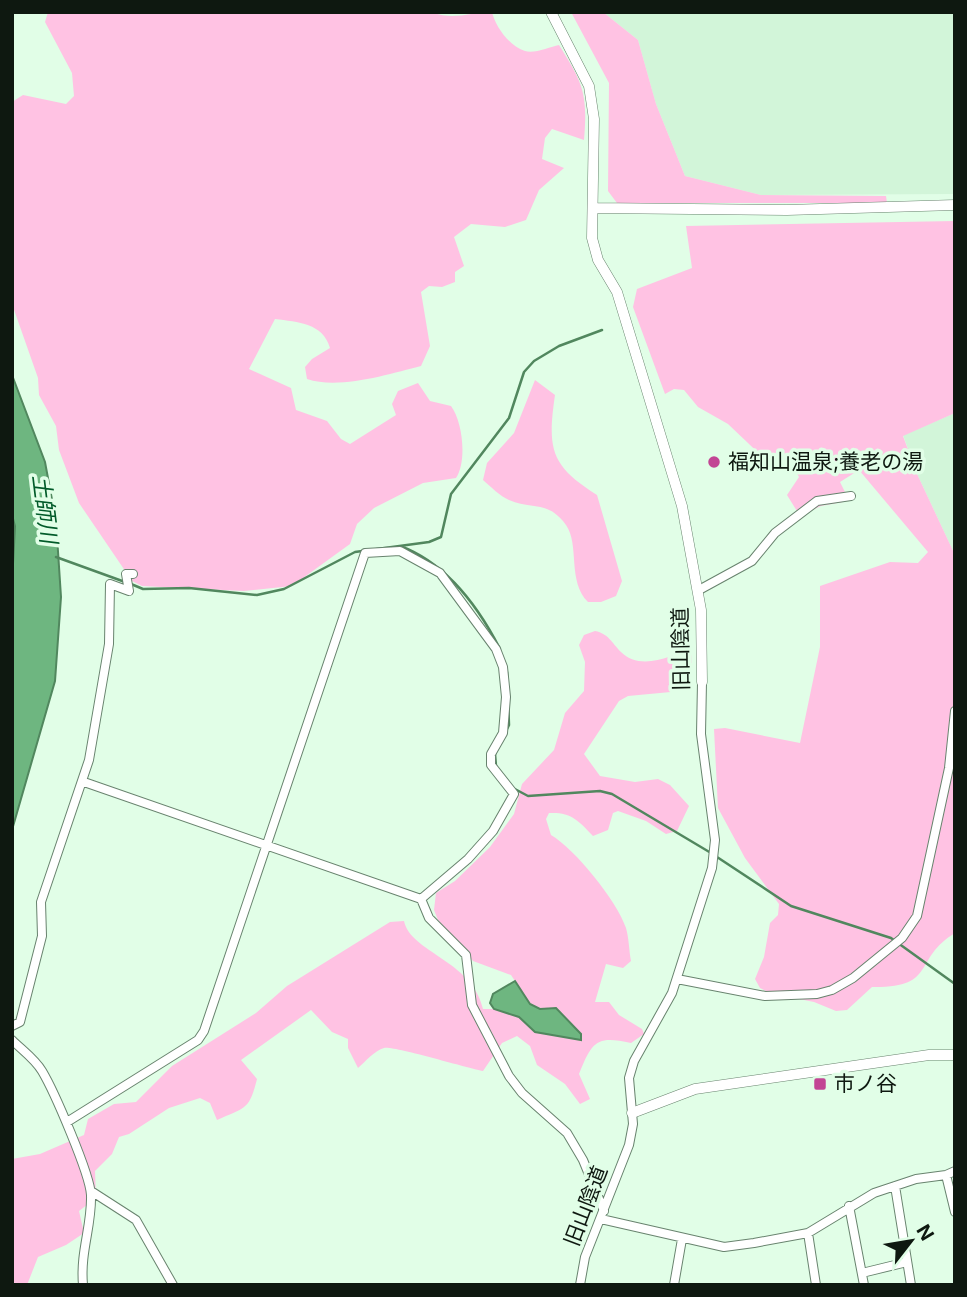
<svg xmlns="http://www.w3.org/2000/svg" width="967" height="1297" viewBox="0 0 967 1297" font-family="Inter,'Noto Sans JP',sans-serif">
<rect width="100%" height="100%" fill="#e1fee7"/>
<!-- built -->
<path fill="#d2f5d9" d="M 603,12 L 955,12 L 955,194 L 761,195 L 685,176 L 656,104 L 638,40 Z
M 955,413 L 955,555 L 918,476 L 903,435 Z"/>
<!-- green -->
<path fill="#ffc2e3" d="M 48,12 L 432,12 C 454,21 469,12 492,12 C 495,26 510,47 525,51 C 534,54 550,47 559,45 C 583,83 588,94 584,140 L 552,129 L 545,138 L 542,159 L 564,168 L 539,190 L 526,220 L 505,227 L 471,224 L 454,237 L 464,266 L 455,272 L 455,282 L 442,287 L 429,286 L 421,292 L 430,346 L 421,366 C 389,374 339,390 307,379 L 305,367 L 312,359 L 330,348 C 323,323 298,322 275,319 L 249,369 L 291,388 L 296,410 L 327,421 L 341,439 L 350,444 L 396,415 L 392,404 L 398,391 L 418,383 L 430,401 L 451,406 C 463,422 467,462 456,478 L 423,483 L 374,508 L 357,524 L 350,544 L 292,586 L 244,591 L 142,586 L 132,581 L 79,503 L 59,450 L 56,426 L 39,395 L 38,378 L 12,304 L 12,102 L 23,95 L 66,104 L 74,96 L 72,73 L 45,22 Z
M 571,12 L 603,12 L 638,40 L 656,104 L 685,176 L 761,195 L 886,196 L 887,203 L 617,203 L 608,191 L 609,83 Z
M 955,221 L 955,413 L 903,436 L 918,476 L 955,555 L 955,933 C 912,959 938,988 872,987 L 847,1010 L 836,1011 L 814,1002 L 770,993 L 760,988 L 755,979 L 764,957 L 770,923 L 778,915 L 779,904 L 745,858 L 718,808 L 714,729 L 725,728 L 800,743 L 820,647 L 820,586 L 890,562 L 918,563 L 928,552 L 859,470 L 840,482 L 845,492 L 843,502 L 821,506 L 800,516 L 787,495 L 799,477 L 793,467 L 770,464 L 728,424 L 698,407 L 684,390 L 674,389 L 665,394 L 633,307 L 637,289 L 692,268 L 686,226 Z
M 535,380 L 555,395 C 547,450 551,466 597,495 L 622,581 L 616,596 L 601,602 L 588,602 C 567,581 580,545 566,525 C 548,500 533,510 509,500 C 500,496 491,487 483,480 L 487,463 L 514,433 Z
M 595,631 C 609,634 611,642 621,652 C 639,671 673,657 691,647 L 692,690 L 628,696 L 619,701 L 584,754 L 600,776 L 635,782 L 658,779 L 670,785 L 689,806 L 677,831 L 666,834 L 646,821 L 618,811 L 613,813 L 608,830 L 593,836 C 578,820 571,812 549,813 L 546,819 L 551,835 C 575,849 617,901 626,928 C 629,938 629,951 631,961 L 623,968 L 606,964 L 595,1002 L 609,1002 L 619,1015 L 642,1029 L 644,1034 L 631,1043 C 596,1035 592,1042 579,1074 L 590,1099 L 580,1104 L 565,1084 L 537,1065 L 530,1046 L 517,1036 L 502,1043 L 483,1071 C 467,1068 391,1045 384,1048 C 375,1050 365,1062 358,1068 L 348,1048 L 348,1039 L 332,1032 L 311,1010 L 241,1060 L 257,1079 C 249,1111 245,1107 217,1120 L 210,1103 L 200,1098 L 169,1108 L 129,1134 L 119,1137 L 112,1154 L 95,1171 L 96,1198 L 79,1211 L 84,1233 L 66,1245 L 38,1257 L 27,1285 L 12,1285 L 12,1159 L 40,1154 L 84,1135 L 88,1119 L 114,1104 L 136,1102 L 172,1066 L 256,1013 L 287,986 L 390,922 L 404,921 C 411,953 472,960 483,1009 L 498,1009 L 519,1017 L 535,1032 L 581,1040 L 546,1010 L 530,1004 L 511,975 L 473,961 L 438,920 L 434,910 L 436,893 L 455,881 L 490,847 L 514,814 L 522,784 L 554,750 L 565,713 L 584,691 L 585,662 L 579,645 L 584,635 Z"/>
<!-- water -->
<path fill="#6eb680" stroke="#51875e" stroke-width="2" d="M 12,375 L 45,462 L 56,521 L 61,597 L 55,681 L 12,830 L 12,583 L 15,526 L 12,515 Z
M 515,981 L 530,1004 L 540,1009 L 556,1008 L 581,1034 L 581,1040 L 535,1032 L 519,1017 L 494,1009 L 490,1003 L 493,994 Z"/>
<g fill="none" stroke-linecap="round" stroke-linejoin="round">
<!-- stream -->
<path stroke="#51875e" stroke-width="2.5" d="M 400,546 C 446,563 478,606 500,649
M 56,557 L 125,582
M 131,584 L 143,589 L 189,588 L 257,595 L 284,589 L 355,552 L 429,542 L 441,537 L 451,494 L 509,418 L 524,372 L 534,361 L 559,346 L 602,330
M 496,766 L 495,754 L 509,725 L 507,672
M 513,788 L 528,796 L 600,791 L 612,794 L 711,853
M 717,857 L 791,906 L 891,938 L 955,984"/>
<defs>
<path id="minor" d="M 699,590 L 752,561 L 775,533 L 817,501 L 851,496
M 84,782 L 421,899 L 429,918 L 466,955 L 472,1005 L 509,1076 L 522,1093 L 567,1133 L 583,1160 L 604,1211
M 677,979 L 765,996 L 817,994 L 832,990 L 853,978 L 902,938 L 917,916 L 949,768 L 955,711
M 12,1026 L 20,1022 L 42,936 L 41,902 L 89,760 L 109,644 L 110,584 L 129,591 L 126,574 L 133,574
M 12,1040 C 22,1050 35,1059 42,1071 C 54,1091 90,1174 91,1195 C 92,1226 80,1251 83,1285
M 67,1122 L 198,1040 L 204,1031 L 365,553 L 400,551 L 440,573 L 496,649 L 503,667 L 506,697 L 503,733 L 491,754 L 491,765 L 514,794 L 493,831 L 468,859 L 421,899
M 946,1175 L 955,1212
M 895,1186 L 911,1285
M 91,1191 L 136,1220 L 173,1285
M 849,1206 L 864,1285
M 601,1219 L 724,1247 L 754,1243 L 808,1233 L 874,1193 L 916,1179 L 946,1175 L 955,1171
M 808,1233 L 816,1285
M 862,1273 L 907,1262
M 580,1285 L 585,1257 L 629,1145 L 633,1124 L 629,1078 L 634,1061 L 672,993 L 712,868 L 715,840 L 701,734 L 702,682
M 674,1285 L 682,1239"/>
<path id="tertiary" d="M 551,12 L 589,86 L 594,119 L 592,238 L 598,260 L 617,292 L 682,506 L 701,610 L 702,682
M 594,208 L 787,210 L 955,205
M 632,1113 L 695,1089 L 929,1055 L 955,1055"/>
</defs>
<!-- minor casing -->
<use href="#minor" stroke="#68836e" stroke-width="10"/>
<!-- tertiary casing -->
<use href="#tertiary" stroke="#68836e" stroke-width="11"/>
<!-- minor -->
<use href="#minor" stroke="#fff" stroke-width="8"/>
<!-- tertiary -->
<use href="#tertiary" stroke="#fff" stroke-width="10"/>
</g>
<!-- markers -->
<g fill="#c24594" stroke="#e1fee7" stroke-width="2.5">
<circle cx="714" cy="462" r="7"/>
<rect x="813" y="1077" width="14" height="14" rx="3.5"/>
</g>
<g text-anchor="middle" stroke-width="7" stroke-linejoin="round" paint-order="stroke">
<!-- poi labels -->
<g font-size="21" fill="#0e1810" stroke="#e1fee7" text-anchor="start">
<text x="728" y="469">福知山温泉;養老の湯</text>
<text x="834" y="1091">市ノ谷</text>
</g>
<!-- street labels -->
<g font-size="21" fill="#0e1810" stroke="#e1fee7">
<text transform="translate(681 649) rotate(-91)" y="7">旧山陰道</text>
<text transform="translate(586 1206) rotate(-69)" y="7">旧山陰道</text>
</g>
<!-- water labels -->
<g font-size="23" font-style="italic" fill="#015a29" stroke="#e1fee7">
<text transform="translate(45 509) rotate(83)" y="8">土師川</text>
</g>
</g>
<!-- border -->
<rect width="967" height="1297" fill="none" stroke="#0e1810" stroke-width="28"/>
<!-- north arrow -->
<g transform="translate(911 1241) rotate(59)" stroke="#e1fee7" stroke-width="5" paint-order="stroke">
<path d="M0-5L12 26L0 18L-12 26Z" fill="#0e1810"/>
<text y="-10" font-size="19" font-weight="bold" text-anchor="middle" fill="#0e1810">N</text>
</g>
</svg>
